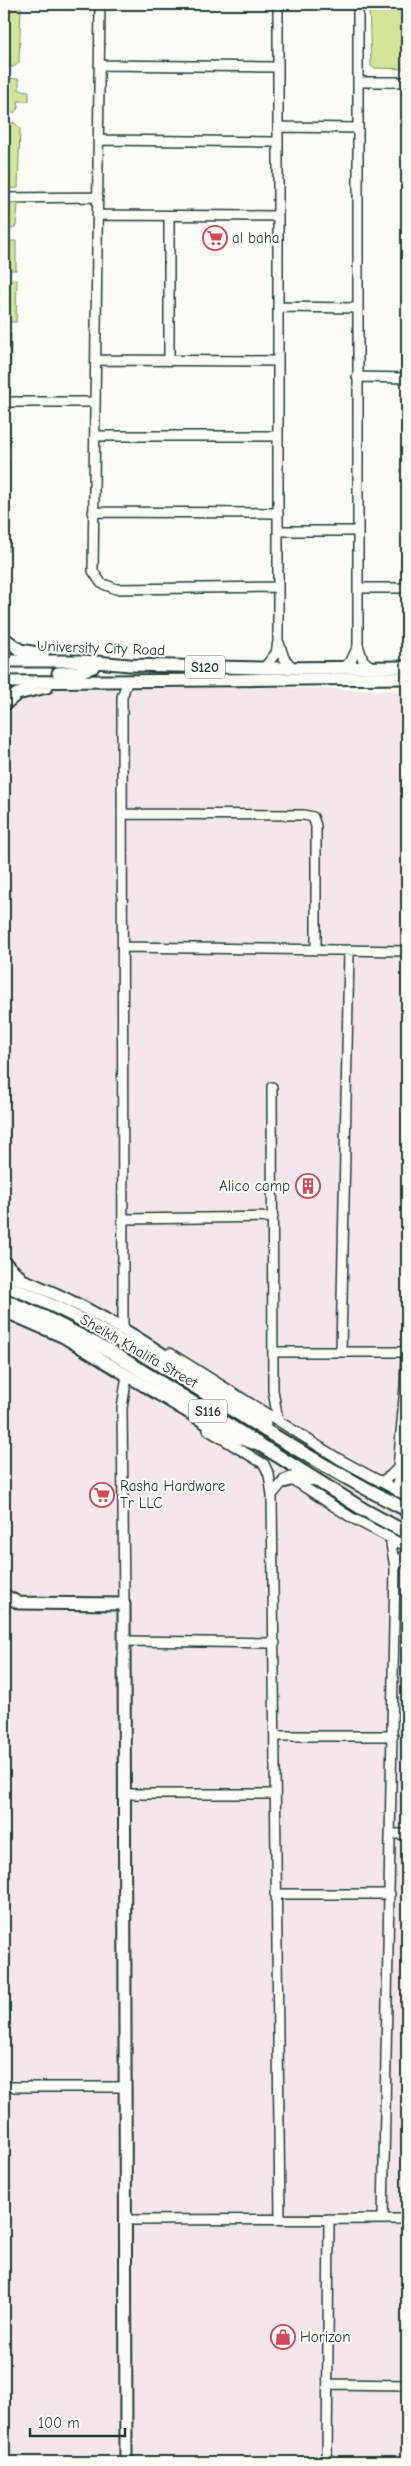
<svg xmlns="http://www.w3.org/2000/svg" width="411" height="2466" viewBox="0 0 411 2466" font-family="'Comic Neue',sans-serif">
<rect width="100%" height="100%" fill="#fdfcf7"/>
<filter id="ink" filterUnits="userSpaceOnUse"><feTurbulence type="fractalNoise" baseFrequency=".02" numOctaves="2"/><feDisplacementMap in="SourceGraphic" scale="10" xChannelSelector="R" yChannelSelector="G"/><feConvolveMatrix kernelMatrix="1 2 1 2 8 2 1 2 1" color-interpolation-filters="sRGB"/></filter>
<g filter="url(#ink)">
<!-- built -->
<path fill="#f5e6ec" d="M 38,681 L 407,691 L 407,2462 L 5,2462 L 4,698 L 10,692 Z"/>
<!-- green -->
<path fill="#d2e599" stroke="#789166" d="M 4,4 L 21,4 L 19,63 L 13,67 L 4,66 Z
M 369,4 L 407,4 L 407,69 L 374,68 L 371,66 Z
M 4,78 L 19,79 L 19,90 L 29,91 L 29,101 L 18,101 L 19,107 L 14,113 L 4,112 Z
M 4,122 L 15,123 L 20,129 L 18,188 L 4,189 Z
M 27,200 L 27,204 L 18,205 L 16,226 L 12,229 L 4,229 L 4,201 Z
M 4,241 L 16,241 L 16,270 L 4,270 Z
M 4,280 L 17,280 L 16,322 L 4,322 Z
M 4,334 L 11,334 L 10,392 L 4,392 Z
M 4,403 L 10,405 L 9,448 L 4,448 Z
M 4,460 L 9,461 L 9,551 L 4,551 Z"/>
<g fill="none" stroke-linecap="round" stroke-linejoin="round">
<defs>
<path id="minor" d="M 100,4 L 93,571 L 101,583 L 116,589 L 278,587
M 358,4 L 358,645 L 363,660 L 371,667
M 99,65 L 278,67
M 358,82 L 407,82
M 278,127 L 357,128
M 98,140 L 278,142
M 4,198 L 98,197
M 97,215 L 278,216
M 278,307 L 357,308
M 96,360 L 278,361
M 169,360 L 169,216
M 357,377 L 407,378
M 4,402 L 95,402
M 95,436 L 278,436
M 93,512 L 278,513
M 278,531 L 357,531
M 358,588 L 407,588
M 279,643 L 284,658 L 293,668
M 264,668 L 276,653 L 278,641 L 278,4
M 342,668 L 351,661 L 358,646
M 122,814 L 304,815 L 313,817 L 316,826 L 316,950
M 123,947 L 407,951
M 272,1087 L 273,1390 L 278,1421
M 123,1219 L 273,1217
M 123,1328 L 122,697 L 128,680
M 273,1352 L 407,1352
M 341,1352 L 349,950
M 170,1353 L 339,1459 L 407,1496
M 208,1430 L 264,1464 L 269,1475 L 272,1495 L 280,2219
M 380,1482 L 390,1476 L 398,1468
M 398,1492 L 398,1468 L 405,1386 L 407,1328
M 272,1495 L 282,1483 L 290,1480 L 298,1483 L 352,1518 L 407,1547
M 395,1568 L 402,1557 L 407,1553
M 124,1604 L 122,1408 L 127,1375
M 124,1641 L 275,1643
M 275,1736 L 393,1736
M 124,1794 L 275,1794
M 392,1834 L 407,1834
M 275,1894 L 390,1894
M 8,2087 L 124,2087
M 383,2219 L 395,1568 L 390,1538
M 125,2220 L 407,2219
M 328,2384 L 407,2385
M 327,2462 L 329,2219"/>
<path id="major" d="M 4,638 L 20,650 L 43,654
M 4,661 L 84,661 L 130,665 L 264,668 L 407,667
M 58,673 L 78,672 L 93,667
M 4,682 L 407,678
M 4,705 L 17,694 L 47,687
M 4,1262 L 20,1277
M 4,1273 C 80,1300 139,1337 205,1383 C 225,1397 245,1410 265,1424
M 4,1311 L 64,1337 L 216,1429 L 253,1443
M 4,1595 L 19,1603 L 124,1604 L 126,2462"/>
<path id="highway" d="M 4,1285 C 84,1315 154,1361 226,1406 C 285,1443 346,1479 407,1510
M 4,1300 L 44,1317 L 110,1351 L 366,1511 L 407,1533
M 285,1481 L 296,1477 L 311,1479"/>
</defs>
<!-- minor casing -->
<use href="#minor" stroke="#1f3d34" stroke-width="12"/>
<!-- major casing -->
<use href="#major" stroke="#1f3d34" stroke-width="15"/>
<!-- highway casing -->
<use href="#highway" stroke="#1f3d34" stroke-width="16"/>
<!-- minor -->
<use href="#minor" stroke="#fdfcf7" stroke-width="9"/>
<!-- major -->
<use href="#major" stroke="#fdfcf7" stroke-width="11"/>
<!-- highway -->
<use href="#highway" stroke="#fdfcf7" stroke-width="12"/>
</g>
</g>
<!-- icons -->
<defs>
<symbol id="supermarket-ring" viewBox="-11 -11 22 22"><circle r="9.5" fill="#fdfcf7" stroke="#d1495b" stroke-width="1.5"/><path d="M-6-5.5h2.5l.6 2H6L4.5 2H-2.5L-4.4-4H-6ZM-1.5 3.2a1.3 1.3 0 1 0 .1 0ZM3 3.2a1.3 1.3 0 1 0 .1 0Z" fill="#d1495b"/></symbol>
<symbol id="building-ring" viewBox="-11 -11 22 22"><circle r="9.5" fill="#fdfcf7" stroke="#d1495b" stroke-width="1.5"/><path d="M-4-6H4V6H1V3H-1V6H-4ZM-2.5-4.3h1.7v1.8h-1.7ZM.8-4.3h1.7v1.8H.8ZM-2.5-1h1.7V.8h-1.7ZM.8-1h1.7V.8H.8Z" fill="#d1495b"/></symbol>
<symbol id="shop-ring" viewBox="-11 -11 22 22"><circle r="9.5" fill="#fdfcf7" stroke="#d1495b" stroke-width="1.5"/><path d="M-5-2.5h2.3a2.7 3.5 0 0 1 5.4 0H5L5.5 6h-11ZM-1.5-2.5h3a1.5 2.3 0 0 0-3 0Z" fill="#d1495b"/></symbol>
</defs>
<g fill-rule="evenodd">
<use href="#supermarket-ring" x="201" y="224" width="28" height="28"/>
<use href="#building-ring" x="294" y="1172" width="28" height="28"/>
<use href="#supermarket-ring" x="88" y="1481" width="28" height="28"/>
<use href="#shop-ring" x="269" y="2323" width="28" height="28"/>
</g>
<g text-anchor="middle" stroke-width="4.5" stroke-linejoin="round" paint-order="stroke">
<!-- shield labels -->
<g fill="#fdfcf7" stroke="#62766e" stroke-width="1">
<rect x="185" y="655.5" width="40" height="23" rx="4"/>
<rect x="189" y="1399.5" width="38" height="23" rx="4"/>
</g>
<g font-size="14" font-weight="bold" fill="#1f3d34">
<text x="205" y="672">S120</text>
<text x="208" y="1416">S116</text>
</g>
<!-- poi labels -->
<g font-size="15" fill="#1f3d34" stroke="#fdfcf7" text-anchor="start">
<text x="232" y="243">al baha</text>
<text x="290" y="1191" text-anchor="end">Alico camp</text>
<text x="120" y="1491">Rasha Hardware<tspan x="120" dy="17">Tr LLC</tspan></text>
<text x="300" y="2342">Horizon</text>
</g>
<!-- street labels -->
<g font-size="15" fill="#1f3d34" stroke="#fdfcf7">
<text transform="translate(101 648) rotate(2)" y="5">University City Road</text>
<text transform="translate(139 1351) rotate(30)" y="5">Sheikh Khalifa Street</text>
</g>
</g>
<!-- margin -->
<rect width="411" height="2466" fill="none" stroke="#fdfcf7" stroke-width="20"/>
<rect x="10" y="10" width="391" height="2446" fill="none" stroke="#1f3d34" stroke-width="2" filter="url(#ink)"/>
<!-- scale -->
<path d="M30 2428v8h95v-8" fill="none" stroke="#1f3d34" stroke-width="2.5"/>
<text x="38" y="2428" font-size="15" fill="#1f3d34" stroke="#fdfcf7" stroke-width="4" paint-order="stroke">100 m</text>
</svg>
